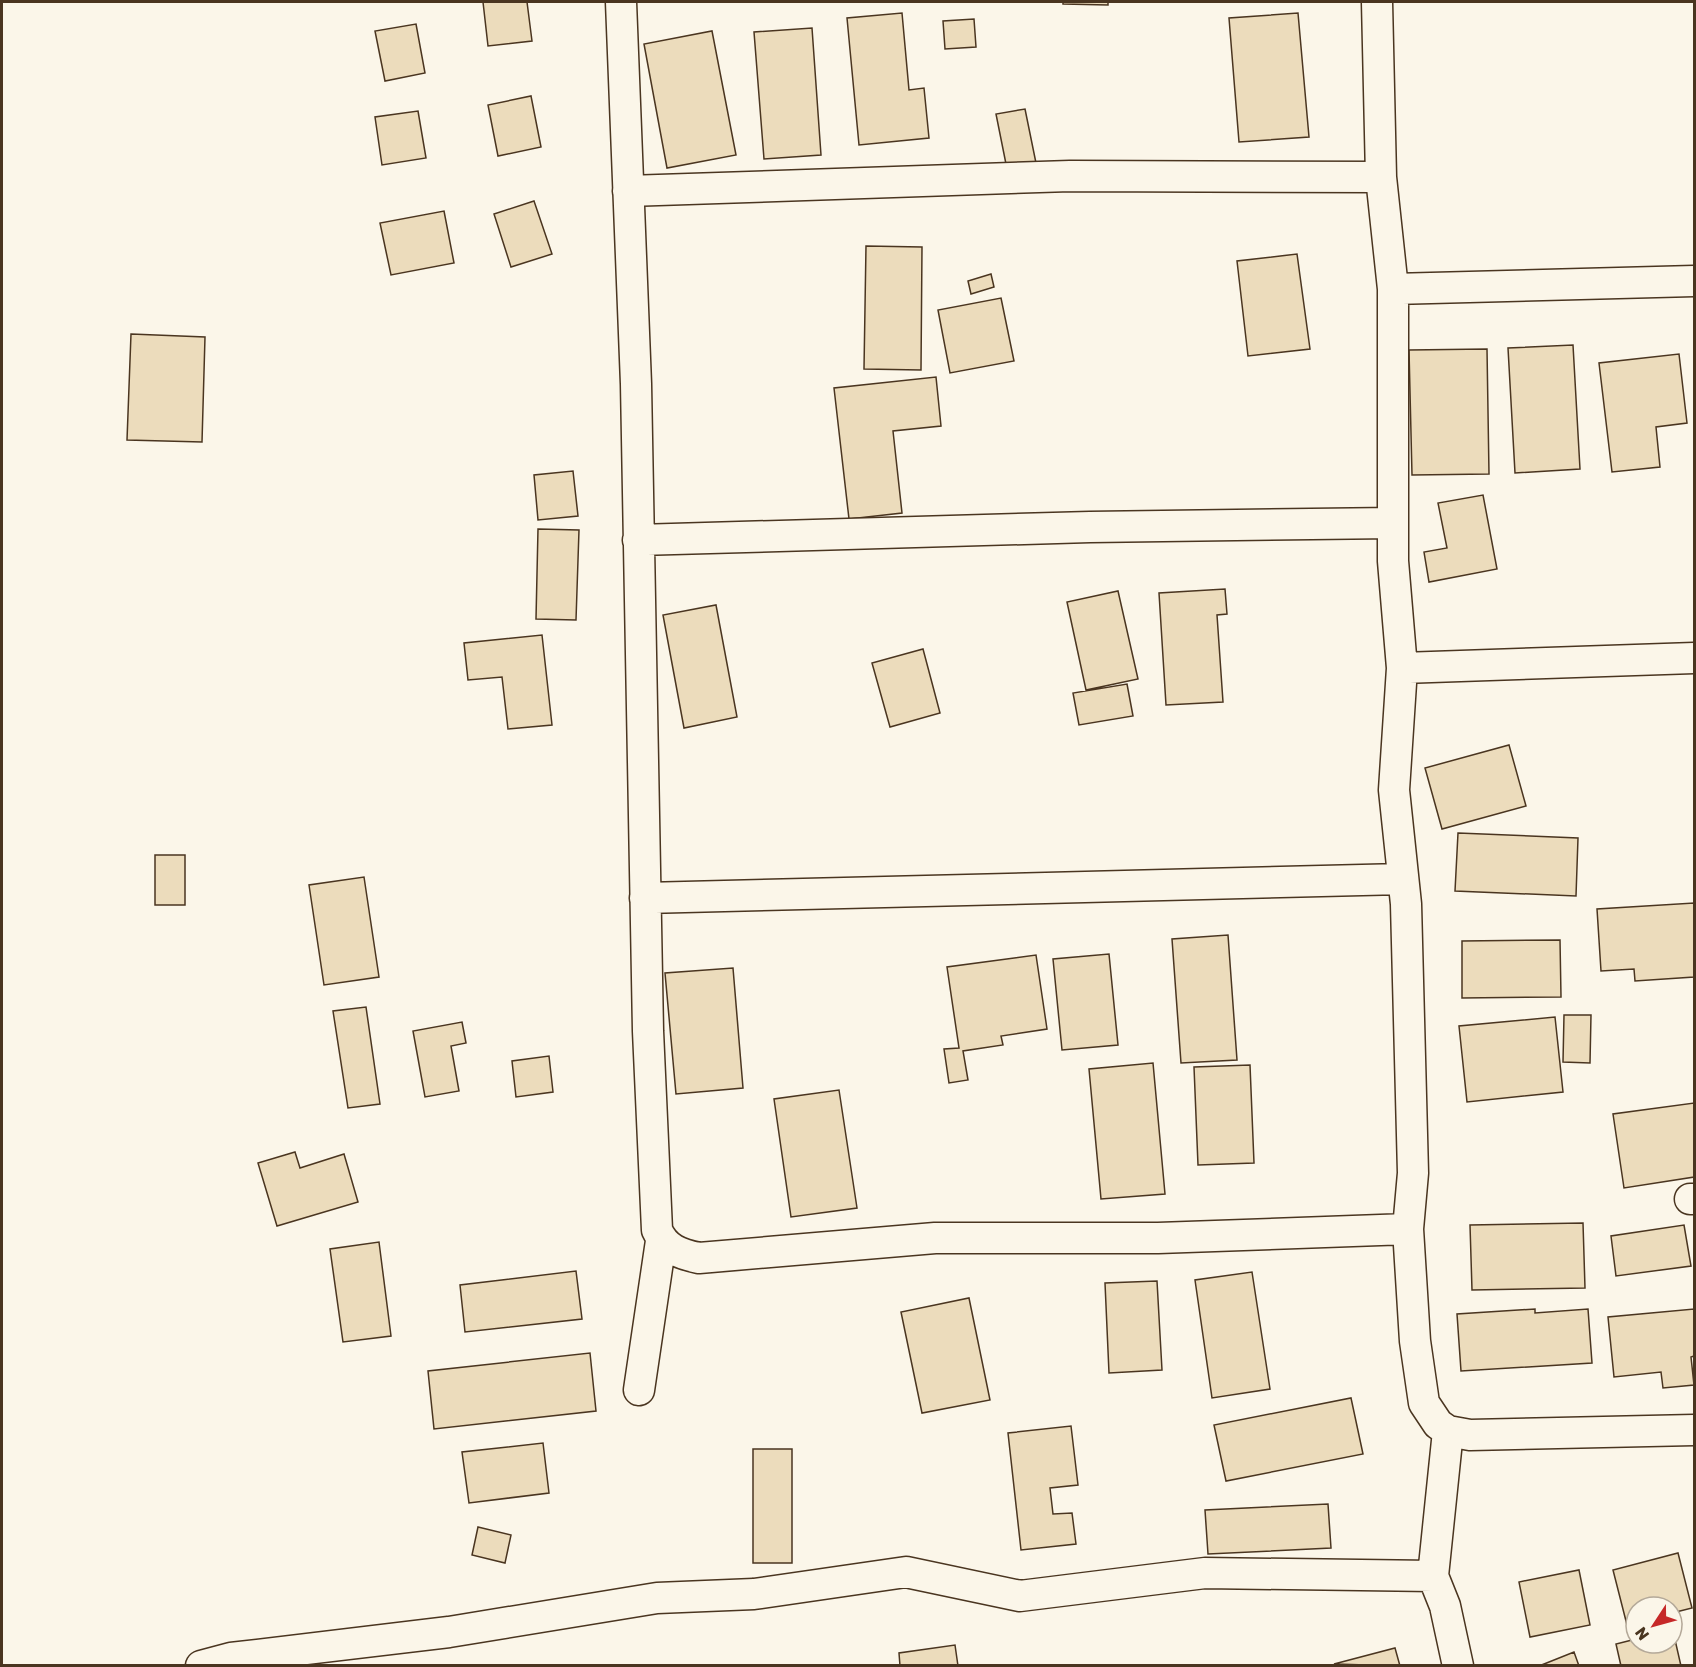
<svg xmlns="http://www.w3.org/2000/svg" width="1696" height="1667" viewBox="0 0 1696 1667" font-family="Rubik,sans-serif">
<rect width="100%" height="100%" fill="#fbf6e9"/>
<!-- building -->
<path fill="#ecdcbc" stroke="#4a3520" stroke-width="1.5" d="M 483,2 L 527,2 L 532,41 L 488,46 Z
M 1063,2 L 1108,2 L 1108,5 L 1063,4 Z
M 902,13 L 909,90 L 924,88 L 929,138 L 859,145 L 847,18 Z
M 1298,13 L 1309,137 L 1239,142 L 1229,18 Z
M 974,19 L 976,47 L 945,49 L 943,21 Z
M 416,24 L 425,73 L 385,81 L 375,31 Z
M 812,28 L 821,155 L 764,159 L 754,32 Z
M 712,31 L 736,155 L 667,168 L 644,44 Z
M 531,96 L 541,147 L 498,156 L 488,105 Z
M 1025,109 L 1036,163 L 1007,169 L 996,114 Z
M 418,111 L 426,158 L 382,165 L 375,117 Z
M 534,201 L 552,254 L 511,267 L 494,214 Z
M 444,211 L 454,263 L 391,275 L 380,223 Z
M 866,246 L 922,247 L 921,370 L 864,369 Z
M 1297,254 L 1310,349 L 1248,356 L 1237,261 Z
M 991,274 L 994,287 L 971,294 L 968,281 Z
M 1001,298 L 1014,361 L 950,373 L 938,310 Z
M 131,334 L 205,337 L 202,442 L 127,440 Z
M 1573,345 L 1580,469 L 1515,473 L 1508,348 Z
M 1487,349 L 1489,474 L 1412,475 L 1409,350 Z
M 1679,354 L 1687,423 L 1656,427 L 1660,467 L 1612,472 L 1599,363 Z
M 936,377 L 941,426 L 893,431 L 902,513 L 849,519 L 834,388 Z
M 573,471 L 578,516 L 538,520 L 534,475 Z
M 1483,495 L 1497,569 L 1429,582 L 1424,552 L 1447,548 L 1438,503 Z
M 538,529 L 579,530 L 576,620 L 536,619 Z
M 1225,589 L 1227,614 L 1217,615 L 1223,702 L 1166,705 L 1159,593 Z
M 1118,591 L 1138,679 L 1086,690 L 1067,602 Z
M 716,605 L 737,717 L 684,728 L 663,615 Z
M 542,635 L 552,725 L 508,729 L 502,677 L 468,680 L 464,643 Z
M 923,649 L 940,713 L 890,727 L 872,663 Z
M 1127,684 L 1133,716 L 1079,725 L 1073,693 Z
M 1509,745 L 1526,806 L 1442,829 L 1425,768 Z
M 1458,833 L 1578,838 L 1576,896 L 1455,891 Z
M 155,855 L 185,855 L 185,905 L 155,905 Z
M 364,877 L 379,977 L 324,985 L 309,885 Z
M 1694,903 L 1694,977 L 1635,981 L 1634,969 L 1601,971 L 1597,909 Z
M 1228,935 L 1237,1060 L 1181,1063 L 1172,939 Z
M 1560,940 L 1561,997 L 1462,998 L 1462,941 Z
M 1109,954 L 1118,1045 L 1062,1050 L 1053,959 Z
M 1036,955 L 1047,1029 L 1001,1036 L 1003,1045 L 963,1051 L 968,1080 L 949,1083 L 944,1049 L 959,1048 L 947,967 Z
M 733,968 L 743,1088 L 676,1094 L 665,973 Z
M 366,1007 L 380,1104 L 348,1108 L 333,1011 Z
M 1564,1015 L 1591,1015 L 1590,1063 L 1563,1062 Z
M 1555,1017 L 1563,1092 L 1467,1102 L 1459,1026 Z
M 462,1022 L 466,1043 L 451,1046 L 459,1091 L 425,1097 L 413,1031 Z
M 549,1056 L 553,1092 L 516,1097 L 512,1061 Z
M 1153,1063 L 1165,1194 L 1101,1199 L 1089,1069 Z
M 1250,1065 L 1254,1163 L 1198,1165 L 1194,1067 Z
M 839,1090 L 857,1208 L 791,1217 L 774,1099 Z
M 1694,1103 L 1694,1177 L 1624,1188 L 1613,1114 Z
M 295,1152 L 300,1168 L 344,1154 L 358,1202 L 277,1226 L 258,1163 Z
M 1583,1223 L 1585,1288 L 1472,1290 L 1470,1225 Z
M 1684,1225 L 1691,1266 L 1616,1276 L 1611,1236 Z
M 379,1242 L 391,1336 L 343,1342 L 330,1249 Z
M 576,1271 L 582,1319 L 465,1332 L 460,1285 Z
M 1252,1272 L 1270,1389 L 1212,1398 L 1195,1280 Z
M 1157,1281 L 1162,1370 L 1109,1373 L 1105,1283 Z
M 969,1298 L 990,1400 L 922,1413 L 901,1312 Z
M 1535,1309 L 1535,1313 L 1588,1309 L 1592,1363 L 1461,1371 L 1457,1314 Z
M 1694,1309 L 1694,1356 L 1691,1357 L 1694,1385 L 1663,1388 L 1661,1372 L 1614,1377 L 1608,1317 Z
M 590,1353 L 596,1411 L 434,1429 L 428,1371 Z
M 1351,1398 L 1363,1454 L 1226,1481 L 1214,1425 Z
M 1071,1426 L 1078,1485 L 1050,1488 L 1053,1514 L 1072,1513 L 1076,1544 L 1021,1550 L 1008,1433 Z
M 543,1443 L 549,1493 L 469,1503 L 462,1452 Z
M 753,1449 L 792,1449 L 792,1563 L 753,1563 Z
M 1328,1504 L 1331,1548 L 1208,1554 L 1205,1510 Z
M 478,1527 L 511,1535 L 505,1563 L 472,1555 Z
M 1678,1553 L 1692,1608 L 1672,1613 L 1672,1607 L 1636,1607 L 1636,1622 L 1627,1625 L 1613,1570 Z
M 1579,1570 L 1590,1625 L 1530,1637 L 1519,1582 Z
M 1673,1631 L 1681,1666 L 1621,1666 L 1616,1644 L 1636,1639 L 1636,1643 L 1672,1643 Z
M 955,1645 L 958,1666 L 900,1666 L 899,1653 Z
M 1395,1648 L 1400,1666 L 1334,1664 Z
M 1574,1652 L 1579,1666 L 1539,1666 Z"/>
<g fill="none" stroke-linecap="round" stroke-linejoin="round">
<defs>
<path id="street" d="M 621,2 L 636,384 L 648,1031 L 657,1230 C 665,1249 680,1254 699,1258 L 935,1238 L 1158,1238 L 1408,1229
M 1377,2 L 1381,177 L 1393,289 L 1393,561 L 1402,668 L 1394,790 L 1406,904 L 1413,1173 L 1408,1229 L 1415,1341 L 1424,1403 L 1438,1424 L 1448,1431 L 1470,1435 L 1694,1430
M 628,191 L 1070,176 L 1381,177
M 1393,289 L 1694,281
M 638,540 L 1090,527 L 1393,523
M 1402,668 L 1694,658
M 645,898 L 1403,879
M 1690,1199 L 1694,1199
M 639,1390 L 661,1241
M 1448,1431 L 1433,1576 L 1445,1606 L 1458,1666
M 201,1666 L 231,1658 L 449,1632 L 657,1598 L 754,1594 L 906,1572 L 1020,1596 L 1205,1573 L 1433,1576"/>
</defs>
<!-- street casing -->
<use href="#street" stroke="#4a3520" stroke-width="33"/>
<!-- street -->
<use href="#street" stroke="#fbf6e9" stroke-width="30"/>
</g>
<!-- border -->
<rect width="1696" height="1667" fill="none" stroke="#4a3520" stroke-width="6"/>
<!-- north arrow -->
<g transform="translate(1654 1625) rotate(234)"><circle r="28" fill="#fbf6e9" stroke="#b4a999" stroke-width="1.5"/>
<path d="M0-4.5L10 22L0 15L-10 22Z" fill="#c62828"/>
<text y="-9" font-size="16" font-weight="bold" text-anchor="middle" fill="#4a3520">N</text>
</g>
</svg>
